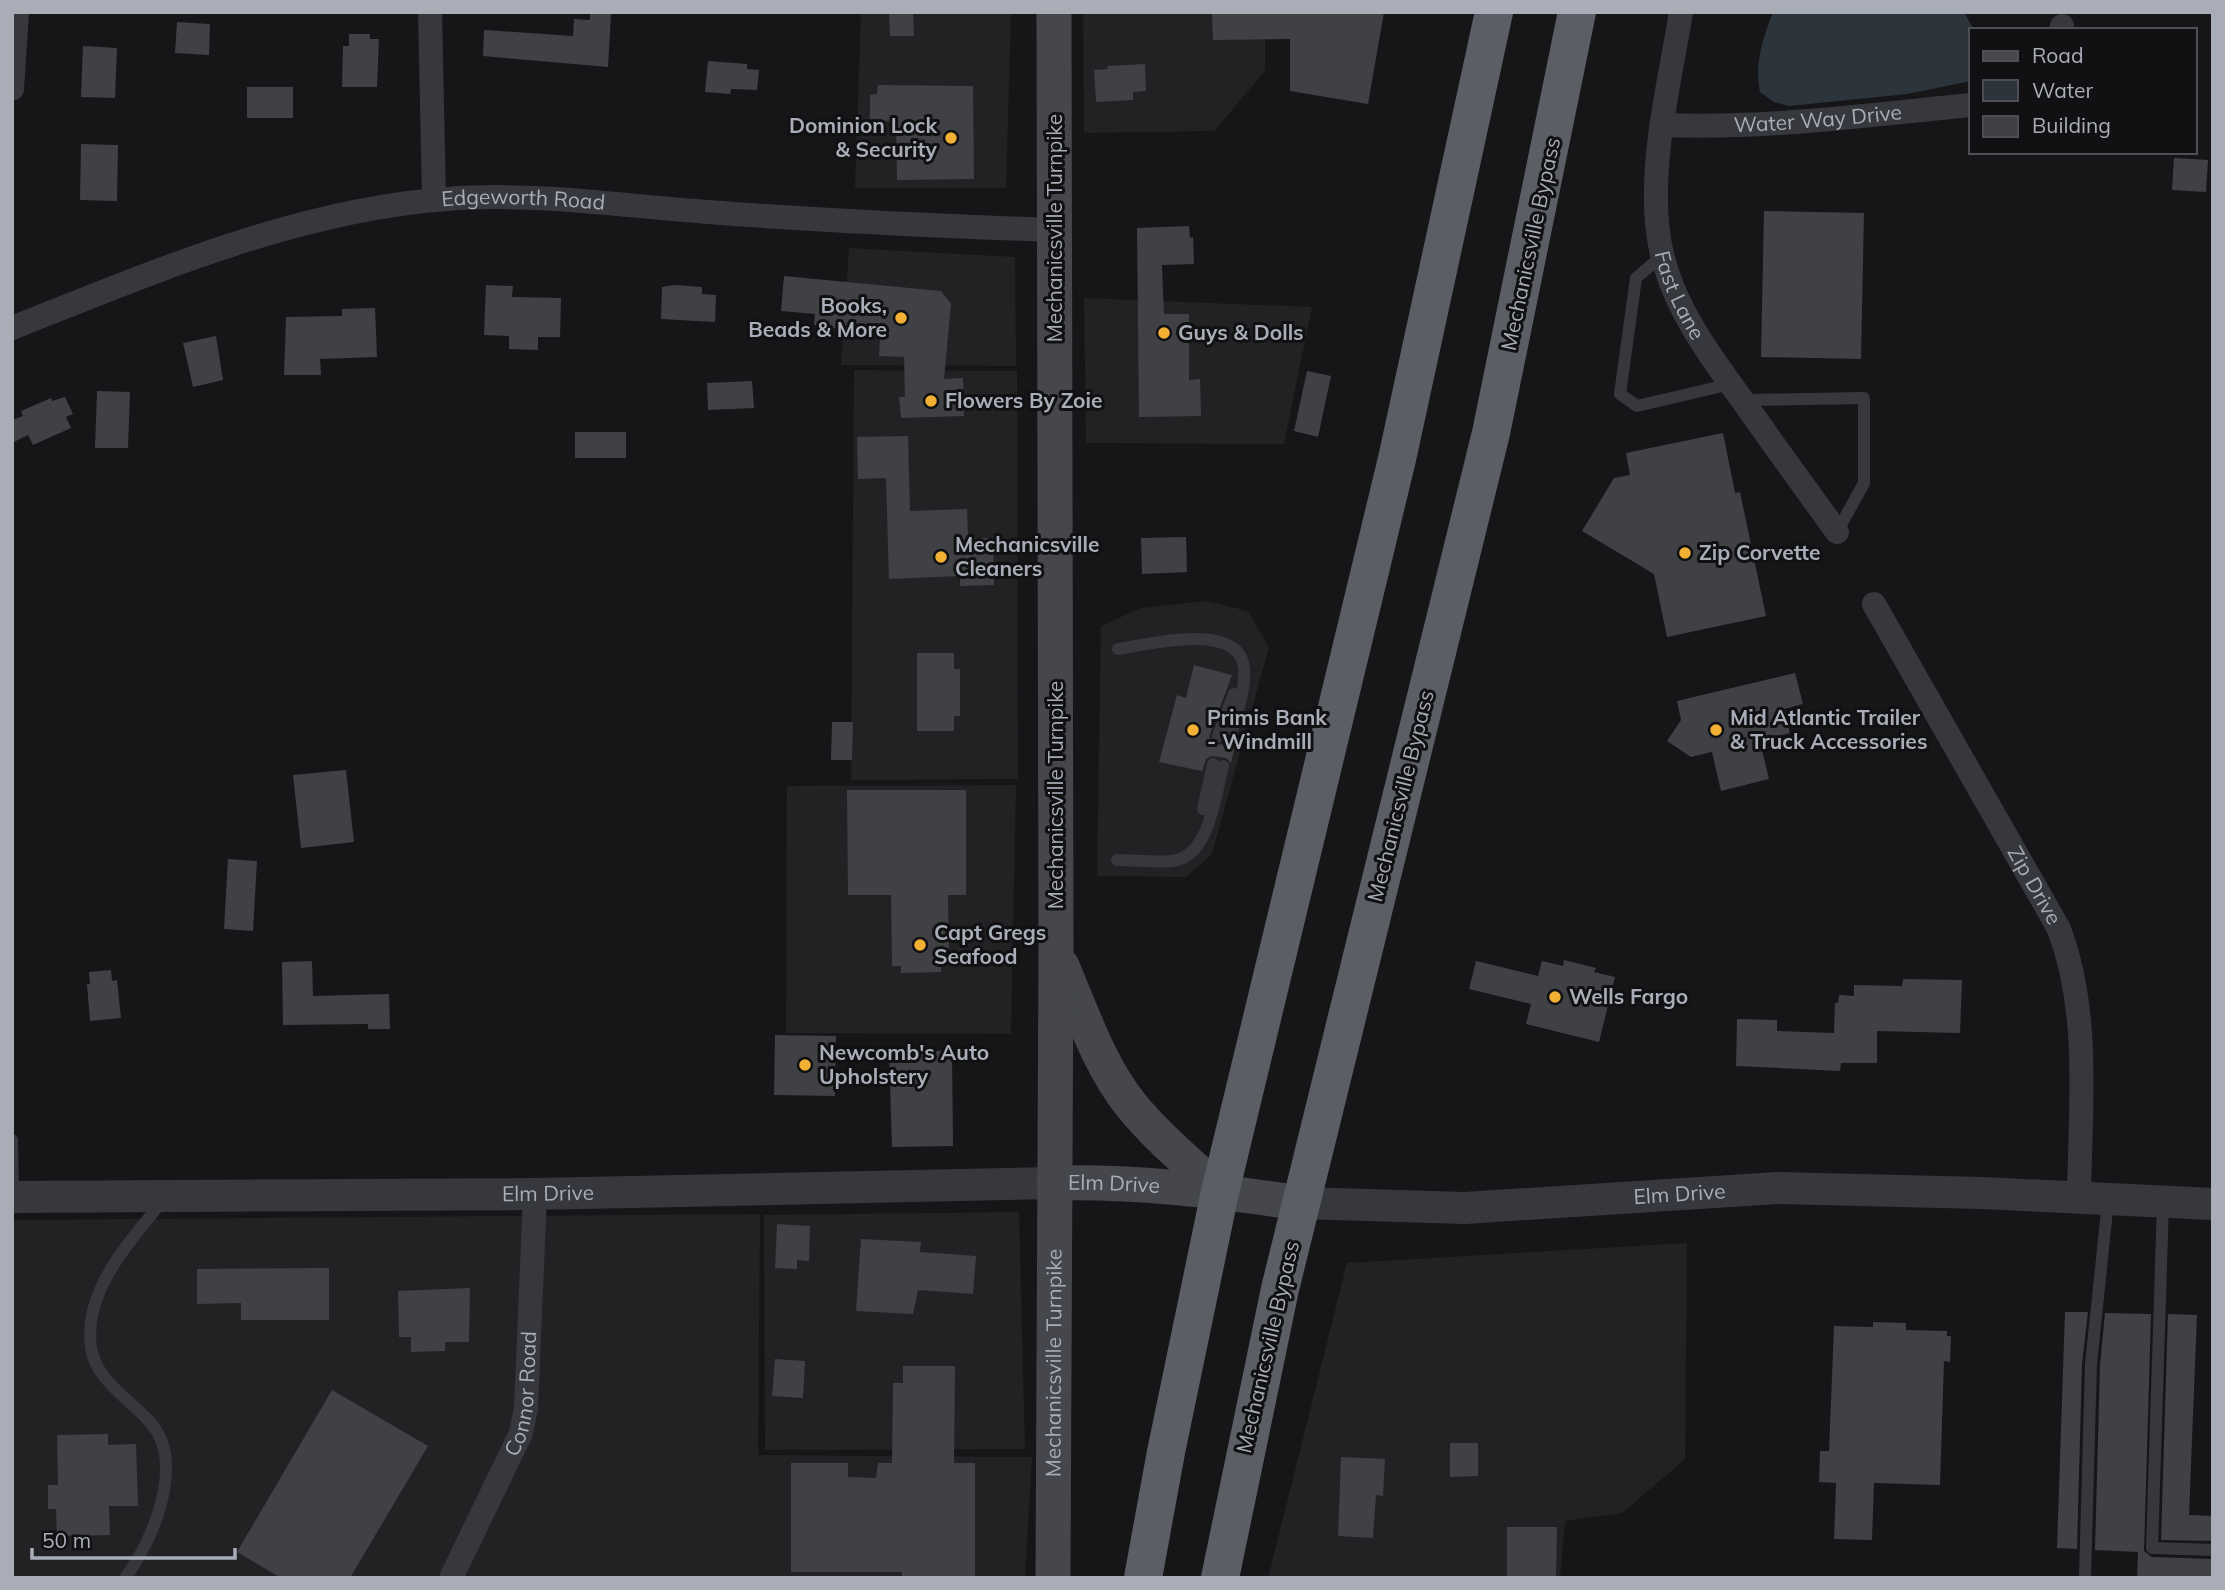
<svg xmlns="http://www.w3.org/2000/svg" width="2225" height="1590" viewBox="0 0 2225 1590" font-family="Mulish,sans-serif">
<rect width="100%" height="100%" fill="#161618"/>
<!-- built -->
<path fill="#222225" d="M 861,12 L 1011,12 L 1006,188 L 855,188 Z
M 1083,12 L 1265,12 L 1265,71 L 1214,131 L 1084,133 Z
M 849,248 L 1015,257 L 1016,366 L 841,365 Z
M 1084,298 L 1312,307 L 1284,444 L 1086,443 Z
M 854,370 L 1017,371 L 1018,779 L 851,780 Z
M 1206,601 L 1248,611 L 1269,647 L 1212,854 L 1186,877 L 1097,876 L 1101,626 L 1141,608 Z
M 1016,785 L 1011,1034 L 786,1033 L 787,786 Z
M 1019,1212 L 1025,1449 L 765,1450 L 764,1215 Z
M 760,1214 L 758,1455 L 1032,1457 L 1025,1578 L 12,1578 L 12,1220 Z
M 1687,1243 L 1685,1459 L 1622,1513 L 1565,1521 L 1560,1578 L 1268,1578 L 1347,1263 Z"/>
<!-- water -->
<path fill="#2c353c" d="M 1773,12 L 1964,12 L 1974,30 L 1971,30 L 1971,81 L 1907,94 L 1789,106 L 1774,102 L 1760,92 C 1754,64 1763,38 1773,12 Z"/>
<!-- building -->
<path fill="#404145" d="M 889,12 L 913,12 L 914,36 L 890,36 Z
M 1212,12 L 1384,12 L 1368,104 L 1290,91 L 1290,39 L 1213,40 Z
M 590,13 L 611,14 L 608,67 L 483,56 L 484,30 L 573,36 L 574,19 L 590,20 Z
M 177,22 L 210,24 L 209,55 L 175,53 Z
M 349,34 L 370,34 L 370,39 L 379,39 L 377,87 L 342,87 L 343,46 L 349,46 Z
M 83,46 L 117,48 L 115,98 L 81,97 Z
M 708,61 L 747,64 L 747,69 L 759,70 L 757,90 L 731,89 L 730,94 L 705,92 Z
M 1145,64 L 1146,91 L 1133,92 L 1133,100 L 1096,102 L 1094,70 L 1108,69 L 1107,66 Z
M 878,85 L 973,86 L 974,179 L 897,180 L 896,122 L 870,119 L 870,95 L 877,94 Z
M 247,87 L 293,87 L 293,118 L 247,118 Z
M 81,144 L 118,145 L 117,201 L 80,200 Z
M 2174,158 L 2208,160 L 2206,192 L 2172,190 Z
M 1764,211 L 1864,213 L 1861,359 L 1761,357 Z
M 1189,226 L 1190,238 L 1193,237 L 1194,264 L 1162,265 L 1164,314 L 1189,314 L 1189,380 L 1200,379 L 1201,416 L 1139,417 L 1137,228 Z
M 784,276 L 941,291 L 951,304 L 944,379 L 963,378 L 964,416 L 901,418 L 899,397 L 905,397 L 904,357 L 879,356 L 880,336 L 814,325 L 815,314 L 781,311 Z
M 486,285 L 513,286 L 512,297 L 561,298 L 560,337 L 538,337 L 538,350 L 509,349 L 509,336 L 484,335 Z
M 675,285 L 702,287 L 702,294 L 716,295 L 715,322 L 661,319 L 662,287 Z
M 375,308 L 377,357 L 320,359 L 321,375 L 284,375 L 286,317 L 342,316 L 342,309 Z
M 216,336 L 223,380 L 193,387 L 183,343 Z
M 1307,371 L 1331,376 L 1318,437 L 1294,431 Z
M 752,381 L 754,408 L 708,410 L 707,383 Z
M 97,391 L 130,392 L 128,448 L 95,448 Z
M 65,397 L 73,414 L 66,417 L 71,428 L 33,445 L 28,435 L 12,443 L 12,420 L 23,416 L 21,411 L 51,398 L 52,401 Z
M 575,432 L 626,432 L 626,458 L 575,458 Z
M 1723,433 L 1735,493 L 1740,492 L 1766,616 L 1667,637 L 1654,574 L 1582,531 L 1614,478 L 1630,475 L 1626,453 Z
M 908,436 L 910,511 L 967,509 L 968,538 L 993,538 L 994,585 L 960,586 L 960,576 L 889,579 L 886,478 L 858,479 L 857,437 Z
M 1186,537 L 1187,572 L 1142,574 L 1141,538 Z
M 917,653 L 954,653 L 954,669 L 960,669 L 960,716 L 954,716 L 954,731 L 917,731 Z
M 1194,665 L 1232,675 L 1209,737 L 1216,744 L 1235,746 L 1231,763 L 1226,758 L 1211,756 L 1206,759 L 1202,771 L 1159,762 L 1177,695 L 1186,698 Z
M 1795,673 L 1803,704 L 1784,709 L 1790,733 L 1760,741 L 1769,779 L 1721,791 L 1712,752 L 1691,757 L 1667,741 L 1681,720 L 1677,701 Z
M 832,722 L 853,722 L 852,760 L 831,760 Z
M 346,770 L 354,842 L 301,848 L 293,775 Z
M 847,790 L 966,790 L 966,895 L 948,895 L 949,958 L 941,958 L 941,972 L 901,973 L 901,966 L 892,966 L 891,895 L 848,895 Z
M 228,859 L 257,861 L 253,931 L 224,929 Z
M 1564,960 L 1596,968 L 1594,972 L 1615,977 L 1599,1042 L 1526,1024 L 1531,1004 L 1469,989 L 1476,961 L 1538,976 L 1542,961 L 1563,966 Z
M 312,961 L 313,996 L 389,994 L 390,1029 L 368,1029 L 368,1024 L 283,1025 L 282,962 Z
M 111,970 L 112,981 L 117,980 L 121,1018 L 90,1021 L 87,984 L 90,984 L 89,972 Z
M 1903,979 L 1962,980 L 1960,1033 L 1877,1031 L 1877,1063 L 1841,1063 L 1840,1071 L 1736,1066 L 1737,1019 L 1777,1020 L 1777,1031 L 1834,1033 L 1835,1003 L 1838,1003 L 1839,995 L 1854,996 L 1854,985 L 1902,986 Z
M 775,1035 L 836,1036 L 835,1096 L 774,1095 Z
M 898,1050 L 944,1051 L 944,1054 L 952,1054 L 953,1146 L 892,1147 L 889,1053 L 898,1053 Z
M 777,1224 L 810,1226 L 809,1261 L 797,1260 L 797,1269 L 775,1268 Z
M 861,1239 L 921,1242 L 920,1252 L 976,1256 L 973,1294 L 918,1290 L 913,1314 L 856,1311 Z
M 329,1268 L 329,1320 L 241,1320 L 241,1303 L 197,1304 L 197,1269 Z
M 470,1288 L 469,1342 L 445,1342 L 445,1351 L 411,1352 L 411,1337 L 399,1337 L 398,1291 Z
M 2065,1312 L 2088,1312 L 2082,1364 L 2077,1549 L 2057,1548 Z
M 2105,1313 L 2151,1314 L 2144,1551 L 2152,1557 L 2213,1559 L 2213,1578 L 2137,1578 L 2138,1552 L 2095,1550 L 2100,1365 Z
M 2168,1314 L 2197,1315 L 2189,1515 L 2213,1516 L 2213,1541 L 2161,1540 Z
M 1873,1322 L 1906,1323 L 1906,1330 L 1947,1331 L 1947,1336 L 1951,1336 L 1950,1362 L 1944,1361 L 1940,1485 L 1874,1483 L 1872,1540 L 1834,1539 L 1836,1483 L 1819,1482 L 1820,1451 L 1829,1451 L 1834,1326 L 1873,1327 Z
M 775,1359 L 805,1361 L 803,1398 L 772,1396 Z
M 903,1366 L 955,1366 L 954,1463 L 975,1463 L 975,1578 L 902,1578 L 902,1572 L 791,1572 L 791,1463 L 848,1463 L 848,1477 L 876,1478 L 878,1463 L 892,1463 L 893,1383 L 903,1383 Z
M 332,1390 L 428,1446 L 350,1578 L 281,1578 L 237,1552 Z
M 108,1434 L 108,1445 L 136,1444 L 138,1506 L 109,1506 L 110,1535 L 57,1536 L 56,1509 L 48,1509 L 48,1485 L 58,1485 L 57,1435 Z
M 1450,1443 L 1478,1443 L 1478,1476 L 1450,1477 Z
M 1341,1457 L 1385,1459 L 1383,1496 L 1376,1495 L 1373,1538 L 1338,1536 Z
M 1507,1527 L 1557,1527 L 1556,1578 L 1507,1578 Z"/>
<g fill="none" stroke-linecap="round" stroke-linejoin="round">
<!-- service -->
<path stroke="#37383d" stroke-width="12" d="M 1662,256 L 1636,278 L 1620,394 L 1637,406 L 1731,384
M 1742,400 L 1864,398 L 1864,483 L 1837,532
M 1118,649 C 1147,645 1241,620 1244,669 C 1246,692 1235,717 1230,739
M 1218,736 L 1234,694
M 1203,809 L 1213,764
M 1117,860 C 1135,860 1154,863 1172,861 C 1210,857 1215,795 1223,766
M 12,1140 L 13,1197
M 2163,1203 L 2152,1548 L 2213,1550
M 125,1578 C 153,1541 187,1461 149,1421 C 129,1399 96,1380 91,1348 C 83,1289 131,1241 164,1199
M 2085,1578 L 2091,1364 L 2108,1201"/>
<!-- minor -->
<g stroke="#37383d" stroke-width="24">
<path d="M 430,12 L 434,200"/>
<path id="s1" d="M 1681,12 C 1670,81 1651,154 1657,223 C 1663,298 1709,353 1750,411 C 1779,452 1808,492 1837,532"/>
<path d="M 2061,30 L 2062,26"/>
<path d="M 12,89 L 17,12"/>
<path id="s2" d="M 1664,125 C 1766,129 1869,115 1971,105"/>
<path id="s3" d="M 12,328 C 151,273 296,210 447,199 C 533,192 622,206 708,212 C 824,221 939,226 1055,230"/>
<path id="s4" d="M 1874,604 L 2059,929 C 2091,1015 2080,1108 2079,1199"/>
<path id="s5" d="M 451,1578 L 521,1433 L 526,1408 L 535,1194"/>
</g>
<!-- tertiary -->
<g stroke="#37383d" stroke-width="32">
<path id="s6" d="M 12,1197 L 535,1194 L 1054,1183"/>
<path id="s7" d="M 1300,1203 L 1465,1208 L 1777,1188 L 1982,1193 L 2213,1204"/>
</g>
<!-- secondary -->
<g stroke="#45474d" stroke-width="35">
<path d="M 1062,966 C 1082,1013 1099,1065 1131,1105 C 1157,1137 1190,1164 1220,1192"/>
<path id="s8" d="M 1054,1183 C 1137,1181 1218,1191 1300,1203"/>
<path id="s9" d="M 1053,1578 L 1056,950 L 1054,12"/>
</g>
<!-- trunk -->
<path stroke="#5b5e65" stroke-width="38" d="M 1143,1578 L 1166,1452 L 1220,1192 L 1397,459 L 1494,12
M 1220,1578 L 1280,1289 L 1491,433 L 1577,12"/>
</g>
<!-- markers -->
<g fill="#f2b134" stroke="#111113" stroke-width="2.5">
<circle cx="951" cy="138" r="7"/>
<circle cx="901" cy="318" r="7"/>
<circle cx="1164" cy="333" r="7"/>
<circle cx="931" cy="401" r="7"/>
<circle cx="1685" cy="553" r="7"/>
<circle cx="941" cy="557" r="7"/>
<circle cx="1193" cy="730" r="7"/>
<circle cx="1716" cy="730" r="7"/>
<circle cx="920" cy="945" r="7"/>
<circle cx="1555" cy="997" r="7"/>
<circle cx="805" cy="1065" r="7"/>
</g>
<g text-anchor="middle" stroke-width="6" stroke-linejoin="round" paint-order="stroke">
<!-- street labels -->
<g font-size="21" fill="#a8adb8" stroke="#111113">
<text dy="7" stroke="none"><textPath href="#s2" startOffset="154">Water Way Drive</textPath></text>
<text dy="7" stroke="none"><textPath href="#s3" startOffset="532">Edgeworth Road</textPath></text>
<text transform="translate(1055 228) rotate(-90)" y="7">Mechanicsville Turnpike</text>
<text transform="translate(1531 244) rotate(-78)" y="7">Mechanicsville Bypass</text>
<text dy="7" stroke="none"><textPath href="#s1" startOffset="289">Fast Lane</textPath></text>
<text transform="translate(1056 795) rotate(-90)" y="7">Mechanicsville Turnpike</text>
<text transform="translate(1401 796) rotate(-76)" y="7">Mechanicsville Bypass</text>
<text dy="7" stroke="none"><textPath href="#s4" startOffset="324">Zip Drive</textPath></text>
<text dy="7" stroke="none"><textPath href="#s8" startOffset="60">Elm Drive</textPath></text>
<text dy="7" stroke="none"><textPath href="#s6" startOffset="536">Elm Drive</textPath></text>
<text dy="7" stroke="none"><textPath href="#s7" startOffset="380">Elm Drive</textPath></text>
<text transform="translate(1268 1347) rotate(-77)" y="7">Mechanicsville Bypass</text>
<text dy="7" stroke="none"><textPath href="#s9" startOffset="215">Mechanicsville Turnpike</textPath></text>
<text dy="7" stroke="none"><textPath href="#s5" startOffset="200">Connor Road</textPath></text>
</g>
<!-- poi labels -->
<g font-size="21" font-weight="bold" fill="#a8adb8" stroke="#111113" text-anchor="start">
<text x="937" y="133" text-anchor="end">Dominion Lock<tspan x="937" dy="24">&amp; Security</tspan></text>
<text x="887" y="313" text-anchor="end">Books,<tspan x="887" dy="24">Beads &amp; More</tspan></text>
<text x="1178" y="340">Guys &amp; Dolls</text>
<text x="945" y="408">Flowers By Zoie</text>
<text x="955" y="552">Mechanicsville<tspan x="955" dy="24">Cleaners</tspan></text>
<text x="1699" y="560">Zip Corvette</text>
<text x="1207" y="725">Primis Bank<tspan x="1207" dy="24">- Windmill</tspan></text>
<text x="1730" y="725">Mid Atlantic Trailer<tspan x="1730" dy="24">&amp; Truck Accessories</tspan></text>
<text x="934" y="940">Capt Gregs<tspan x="934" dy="24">Seafood</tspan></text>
<text x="1569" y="1004">Wells Fargo</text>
<text x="819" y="1060">Newcomb's Auto<tspan x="819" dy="24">Upholstery</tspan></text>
</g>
</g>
<!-- border -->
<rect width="2225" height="1590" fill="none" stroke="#a8adb8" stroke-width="28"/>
<!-- legend -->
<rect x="1969" y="28" width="228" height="126" fill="#111113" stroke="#4d4f55" stroke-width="2"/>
<rect x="1983" y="51" width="35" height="10" fill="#45474d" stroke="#4d4f55" stroke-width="2"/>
<text x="2032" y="63" font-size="21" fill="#a8adb8">Road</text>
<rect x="1983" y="80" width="35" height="21" fill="#2c353c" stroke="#4d4f55" stroke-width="2"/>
<text x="2032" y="98" font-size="21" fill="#a8adb8">Water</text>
<rect x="1983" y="116" width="35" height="21" fill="#404145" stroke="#4d4f55" stroke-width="2"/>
<text x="2032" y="133" font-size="21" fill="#a8adb8">Building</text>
<!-- scale -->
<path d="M32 1548v10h203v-10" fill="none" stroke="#a8adb8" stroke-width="3.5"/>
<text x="42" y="1548" font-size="21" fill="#a8adb8" stroke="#111113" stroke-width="5" paint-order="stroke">50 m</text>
</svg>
